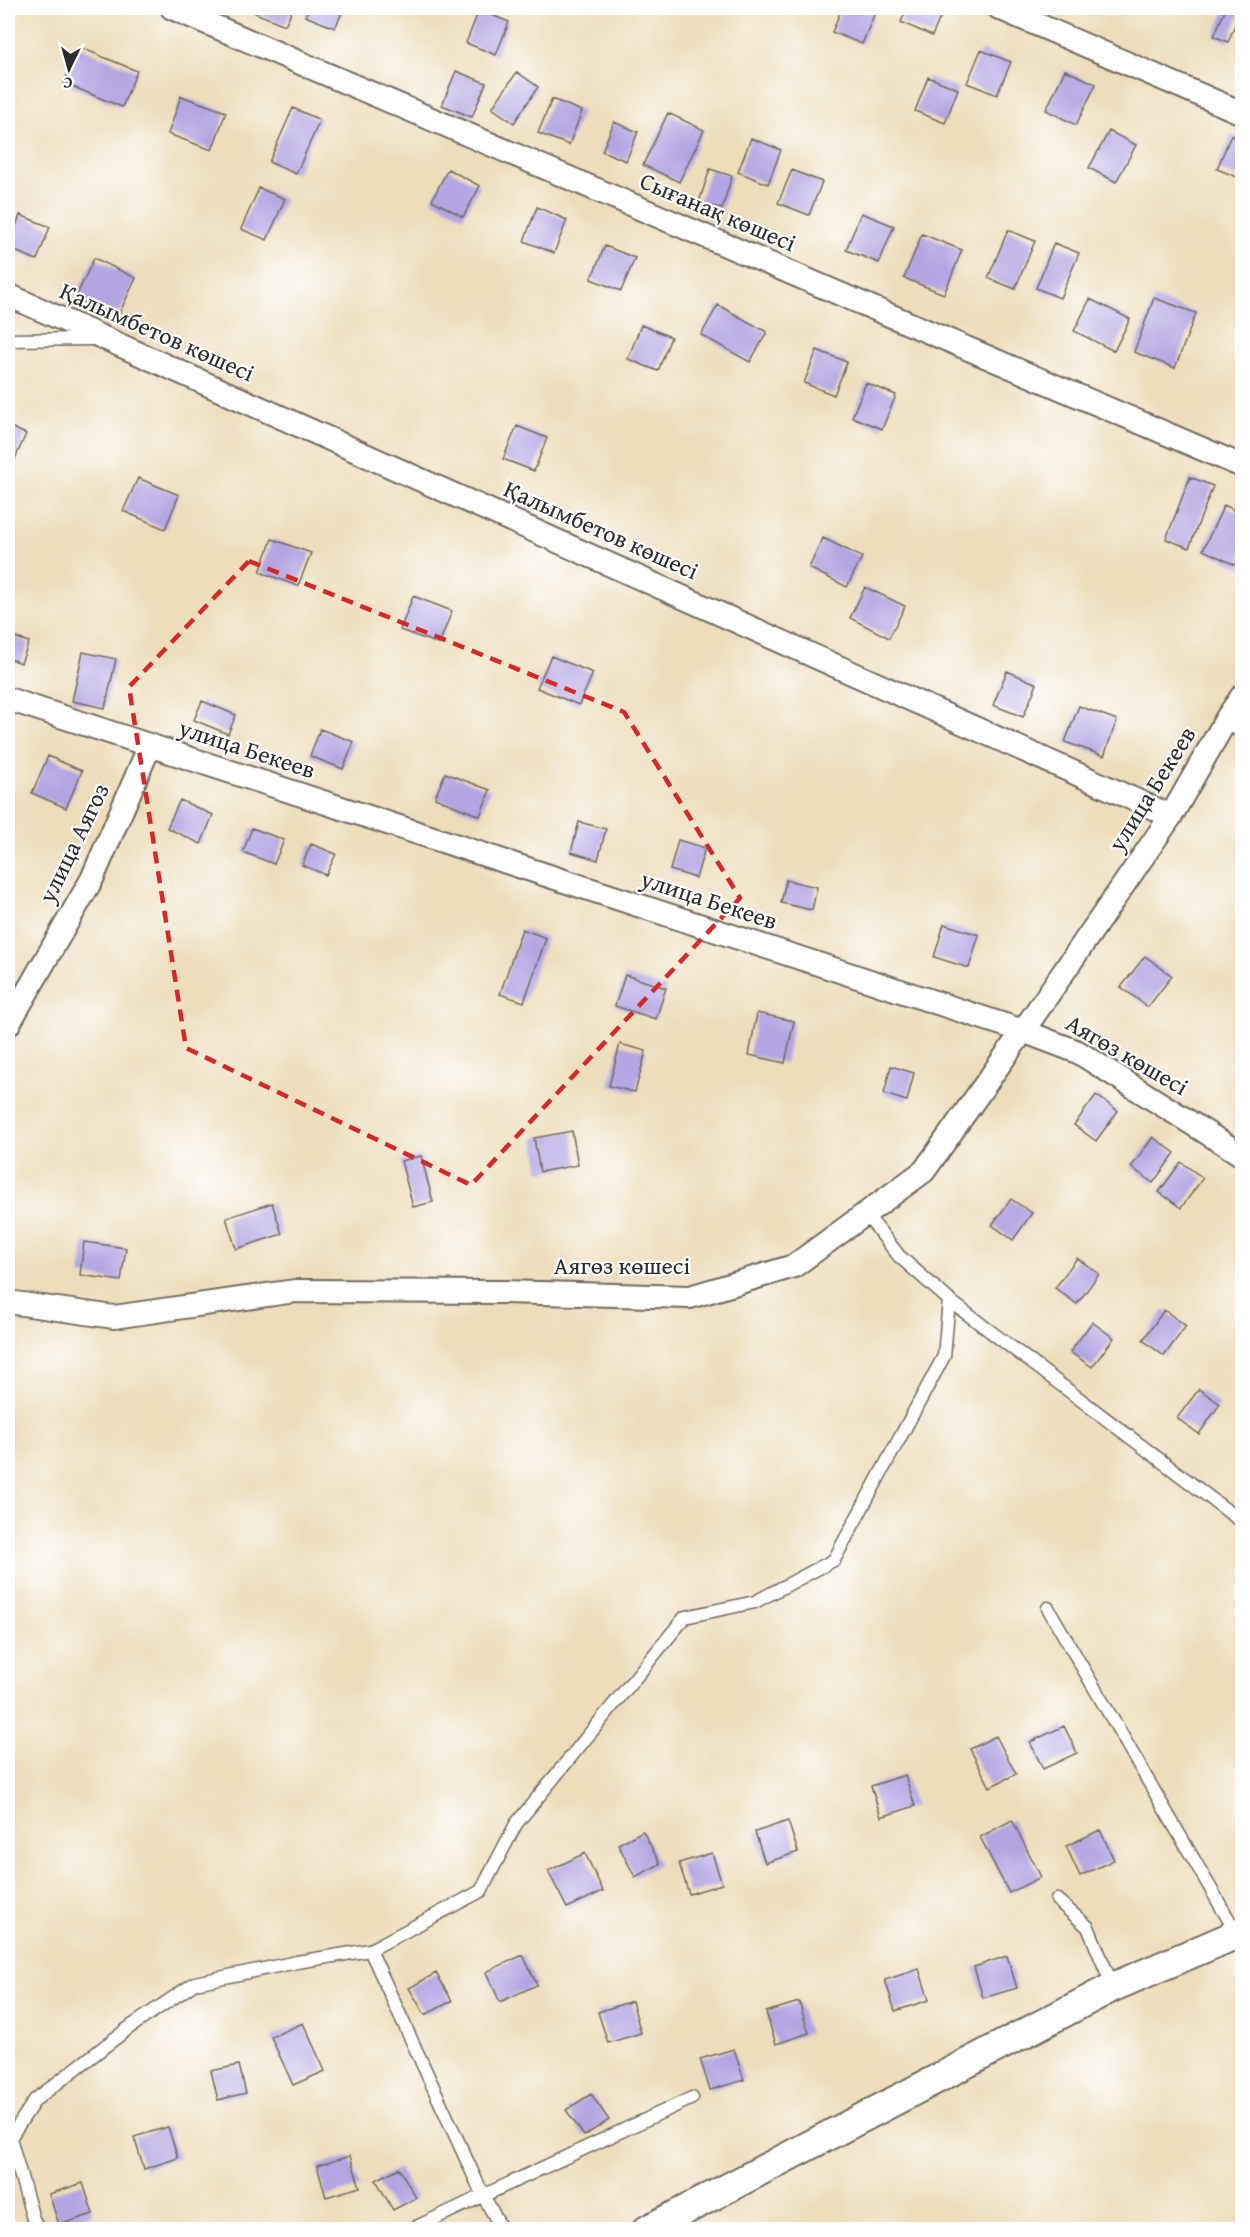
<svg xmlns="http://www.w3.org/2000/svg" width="1250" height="2237" viewBox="0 0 1250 2237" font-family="'Gentium Book Plus',serif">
<rect width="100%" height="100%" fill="#fff"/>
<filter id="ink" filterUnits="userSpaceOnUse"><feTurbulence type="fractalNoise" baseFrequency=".0167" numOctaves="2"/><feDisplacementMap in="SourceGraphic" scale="12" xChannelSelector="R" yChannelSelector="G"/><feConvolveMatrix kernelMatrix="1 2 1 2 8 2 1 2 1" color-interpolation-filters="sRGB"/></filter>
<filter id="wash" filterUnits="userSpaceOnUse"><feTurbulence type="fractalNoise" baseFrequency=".008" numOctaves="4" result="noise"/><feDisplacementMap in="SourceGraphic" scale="24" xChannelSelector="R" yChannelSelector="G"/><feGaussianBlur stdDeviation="1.35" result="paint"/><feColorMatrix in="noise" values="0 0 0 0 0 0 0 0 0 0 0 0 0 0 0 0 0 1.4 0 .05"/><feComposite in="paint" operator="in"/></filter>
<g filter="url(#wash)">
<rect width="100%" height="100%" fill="#edddbb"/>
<g id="blocks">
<!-- building -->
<path fill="#b2a5e2" d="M 258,8 L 293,8 L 285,25 L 255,13 Z
M 309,8 L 344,8 L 335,28 L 305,16 Z
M 842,8 L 868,8 L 876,10 L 862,44 L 832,32 Z
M 907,8 L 944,9 L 932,36 L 901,22 Z
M 1226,8 L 1242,8 L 1228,42 L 1214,36 Z
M 479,10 L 509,22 L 496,55 L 466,43 Z
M 79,47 L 137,71 L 122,107 L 64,83 Z
M 981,50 L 1011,62 L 997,95 L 967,83 Z
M 1065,70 L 1096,84 L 1076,125 L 1046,110 Z
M 456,71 L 486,83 L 472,117 L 442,105 Z
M 517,72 L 538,87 L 514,123 L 492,108 Z
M 928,77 L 958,89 L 945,123 L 915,111 Z
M 181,96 L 226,112 L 212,150 L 168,134 Z
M 552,99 L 582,111 L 569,145 L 538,133 Z
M 293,108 L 320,120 L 296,174 L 269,162 Z
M 668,113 L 704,130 L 679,182 L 643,165 Z
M 614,122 L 638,132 L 626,161 L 602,151 Z
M 1109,131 L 1136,145 L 1116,182 L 1089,168 Z
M 1231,135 L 1242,140 L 1242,179 L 1217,169 Z
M 751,138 L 781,150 L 768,184 L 738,172 Z
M 448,169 L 480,186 L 463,217 L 432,200 Z
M 710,169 L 732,176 L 722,209 L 699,202 Z
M 792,170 L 822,182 L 809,215 L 778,203 Z
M 259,188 L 285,199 L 267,240 L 241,229 Z
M 537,207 L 567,220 L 554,253 L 524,241 Z
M 861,213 L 894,226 L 879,263 L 846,250 Z
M 20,215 L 50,227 L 37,260 L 8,248 Z
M 1008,230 L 1035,241 L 1015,289 L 988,278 Z
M 922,234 L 962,250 L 944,294 L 904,278 Z
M 1054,243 L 1079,253 L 1060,298 L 1036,288 Z
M 605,246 L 635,258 L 621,291 L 591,279 Z
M 94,258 L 136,278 L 117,318 L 75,299 Z
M 1154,298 L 1196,313 L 1175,368 L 1134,352 Z
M 1090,299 L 1130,319 L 1114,351 L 1074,331 Z
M 718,305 L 767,332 L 750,362 L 701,335 Z
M 641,325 L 671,337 L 658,371 L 628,359 Z
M 817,350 L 847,362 L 834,395 L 804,383 Z
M 866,383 L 896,395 L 882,429 L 852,417 Z
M 8,426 L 26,434 L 14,461 L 8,459 Z
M 517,426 L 547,438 L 534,471 L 503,459 Z
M 1190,477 L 1213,486 L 1189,548 L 1166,539 Z
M 138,478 L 179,495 L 165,529 L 123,511 Z
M 1224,505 L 1242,514 L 1242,568 L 1203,550 Z
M 823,538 L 862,557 L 847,587 L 809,568 Z
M 272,539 L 311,553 L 298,586 L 260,572 Z
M 865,587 L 905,606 L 889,638 L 850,618 Z
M 413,596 L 452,611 L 439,644 L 400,630 Z
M 8,635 L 29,642 L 21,663 L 8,658 Z
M 83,652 L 116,659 L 105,708 L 72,701 Z
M 551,656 L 593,673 L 579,705 L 537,688 Z
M 1007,671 L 1037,684 L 1023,717 L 993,705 Z
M 202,701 L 236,715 L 228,734 L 194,720 Z
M 1079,706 L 1117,720 L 1104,756 L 1065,742 Z
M 320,729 L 354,742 L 343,769 L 310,756 Z
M 48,756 L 82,771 L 66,808 L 32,793 Z
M 445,773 L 490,790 L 480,816 L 435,798 Z
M 180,800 L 213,815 L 201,844 L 167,828 Z
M 579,822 L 606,829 L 598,860 L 571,852 Z
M 252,828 L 284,840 L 274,864 L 243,852 Z
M 678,840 L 705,848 L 696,878 L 670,870 Z
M 311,844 L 336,854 L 326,875 L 302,865 Z
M 786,880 L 817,887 L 812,910 L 781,903 Z
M 944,924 L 979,935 L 969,968 L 934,957 Z
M 522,929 L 546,938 L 524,1002 L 500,994 Z
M 1145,956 L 1172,976 L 1148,1007 L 1121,987 Z
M 625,975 L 666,988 L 656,1019 L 615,1006 Z
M 757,1013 L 794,1021 L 785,1063 L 749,1055 Z
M 620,1044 L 646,1051 L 635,1092 L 609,1086 Z
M 891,1066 L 914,1073 L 907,1101 L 884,1094 Z
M 1096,1095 L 1118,1111 L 1096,1141 L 1074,1125 Z
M 572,1131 L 578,1165 L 540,1172 L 534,1138 Z
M 1153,1137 L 1175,1153 L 1153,1183 L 1131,1167 Z
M 421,1156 L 433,1202 L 413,1207 L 401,1161 Z
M 1181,1162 L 1203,1178 L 1181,1208 L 1159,1192 Z
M 1011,1199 L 1032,1213 L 1013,1240 L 992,1225 Z
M 272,1203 L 282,1234 L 236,1249 L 226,1218 Z
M 84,1242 L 126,1248 L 121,1281 L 80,1275 Z
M 1077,1258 L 1099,1274 L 1077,1304 L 1055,1288 Z
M 1164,1310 L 1186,1326 L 1164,1356 L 1143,1340 Z
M 1092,1322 L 1114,1338 L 1092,1367 L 1070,1352 Z
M 1199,1389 L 1220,1404 L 1199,1434 L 1177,1418 Z
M 1064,1726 L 1077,1753 L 1043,1769 L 1030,1742 Z
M 996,1736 L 1016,1774 L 990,1787 L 970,1749 Z
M 905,1775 L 915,1806 L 881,1817 L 871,1786 Z
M 1012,1820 L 1041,1877 L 1009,1893 L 980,1837 Z
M 788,1821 L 798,1852 L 765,1863 L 755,1832 Z
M 1100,1830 L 1114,1860 L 1080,1876 L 1066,1846 Z
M 643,1831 L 660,1864 L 635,1877 L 618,1844 Z
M 585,1853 L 603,1891 L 567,1908 L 548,1871 Z
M 712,1853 L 722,1884 L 689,1894 L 679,1863 Z
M 523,1955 L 537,1985 L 500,2002 L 486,1972 Z
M 1007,1956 L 1017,1988 L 983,1998 L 974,1967 Z
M 919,1969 L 929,2000 L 895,2011 L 885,1980 Z
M 436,1973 L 452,2001 L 425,2015 L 409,1988 Z
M 632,2001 L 641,2033 L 608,2043 L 598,2012 Z
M 799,2002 L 809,2033 L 776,2044 L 766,2012 Z
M 303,2023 L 325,2071 L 293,2085 L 271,2037 Z
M 734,2049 L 744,2080 L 710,2090 L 700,2059 Z
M 239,2065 L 246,2093 L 218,2100 L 211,2071 Z
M 591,2094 L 609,2120 L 584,2136 L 566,2110 Z
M 168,2127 L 178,2158 L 144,2169 L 134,2137 Z
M 350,2156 L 360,2187 L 326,2197 L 317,2166 Z
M 399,2168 L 416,2198 L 393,2210 L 376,2180 Z
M 83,2183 L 93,2214 L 59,2225 L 49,2194 Z"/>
</g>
</g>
<g filter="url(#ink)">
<use href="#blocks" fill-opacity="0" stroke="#6f695d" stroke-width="1.5"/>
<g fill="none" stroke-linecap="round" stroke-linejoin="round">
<defs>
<path id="service" d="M 8,340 L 94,339
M 866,1214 L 899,1256 L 949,1300 L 1242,1522
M 1048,1608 L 1237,1934
M 1057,1900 L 1088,1927 L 1113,1987
M 10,2138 L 33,2219 L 39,2230
M 8,2141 L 35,2100 L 130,2027 L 195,1983 L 297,1962 L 370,1950
M 410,2230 L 692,2098
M 502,2230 L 480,2189 L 370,1950 L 481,1891 L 516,1824 L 685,1617 L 755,1602 L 834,1560 L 944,1356 L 949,1300"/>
<path id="minor" d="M 172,8 L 1242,466
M 999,8 L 1242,113
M 8,295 L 1171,816
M 8,699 L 1023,1031 L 1171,816 L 1227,718 L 1242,726
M 1227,718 L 1242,696
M 8,1025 L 92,879 L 150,745
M 8,1302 L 114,1317 L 295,1291 L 503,1292 L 690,1297 L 794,1266 L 924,1171 L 1023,1031 L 1078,1052 L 1242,1155"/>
<path id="tertiary" d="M 647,2230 L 1113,1987 L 1242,1932"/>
</defs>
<!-- service casing -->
<use href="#service" stroke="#6f695d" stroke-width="15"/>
<!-- minor casing -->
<use href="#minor" stroke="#6f695d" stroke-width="26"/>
<!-- tertiary casing -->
<use href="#tertiary" stroke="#6f695d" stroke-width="32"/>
<!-- service -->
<use href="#service" stroke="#fff" stroke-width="12"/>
<!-- minor -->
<use href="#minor" stroke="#fff" stroke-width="22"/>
<!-- tertiary -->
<use href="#tertiary" stroke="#fff" stroke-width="28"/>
</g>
</g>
<!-- marked area -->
<path fill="none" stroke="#d62828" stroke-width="4.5" stroke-dasharray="12 8" stroke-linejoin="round" d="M 249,561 L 624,712 L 740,898 L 471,1185 L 186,1048 L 129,687 Z"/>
<g text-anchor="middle" stroke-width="4.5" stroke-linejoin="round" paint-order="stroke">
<!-- street labels -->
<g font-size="24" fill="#2b2b2b" stroke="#fff">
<text transform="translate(718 212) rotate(23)" y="8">Сығанақ көшесі</text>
<text transform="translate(157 332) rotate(24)" y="8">Қалымбетов көшесі</text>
<text transform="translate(601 530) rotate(24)" y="8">Қалымбетов көшесі</text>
<text transform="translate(247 749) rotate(18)" y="8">улица Бекеев</text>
<text transform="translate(1152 789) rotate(-58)" y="8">улица Бекеев</text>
<text transform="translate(74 843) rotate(-64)" y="8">улица Аягоз</text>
<text transform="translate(709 900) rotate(18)" y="8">улица Бекеев</text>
<text transform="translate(1127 1055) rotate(30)" y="8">Аягөз көшесі</text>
<text x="622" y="1274">Аягөз көшесі</text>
</g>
</g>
<!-- margin -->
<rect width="1250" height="2237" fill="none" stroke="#fff" stroke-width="30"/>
<!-- north arrow -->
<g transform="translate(69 69) rotate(185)" stroke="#ffffff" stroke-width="4.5" paint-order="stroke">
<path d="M0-4.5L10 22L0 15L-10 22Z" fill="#2b2b2b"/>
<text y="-9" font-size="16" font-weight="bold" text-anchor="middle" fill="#2b2b2b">С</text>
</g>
</svg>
